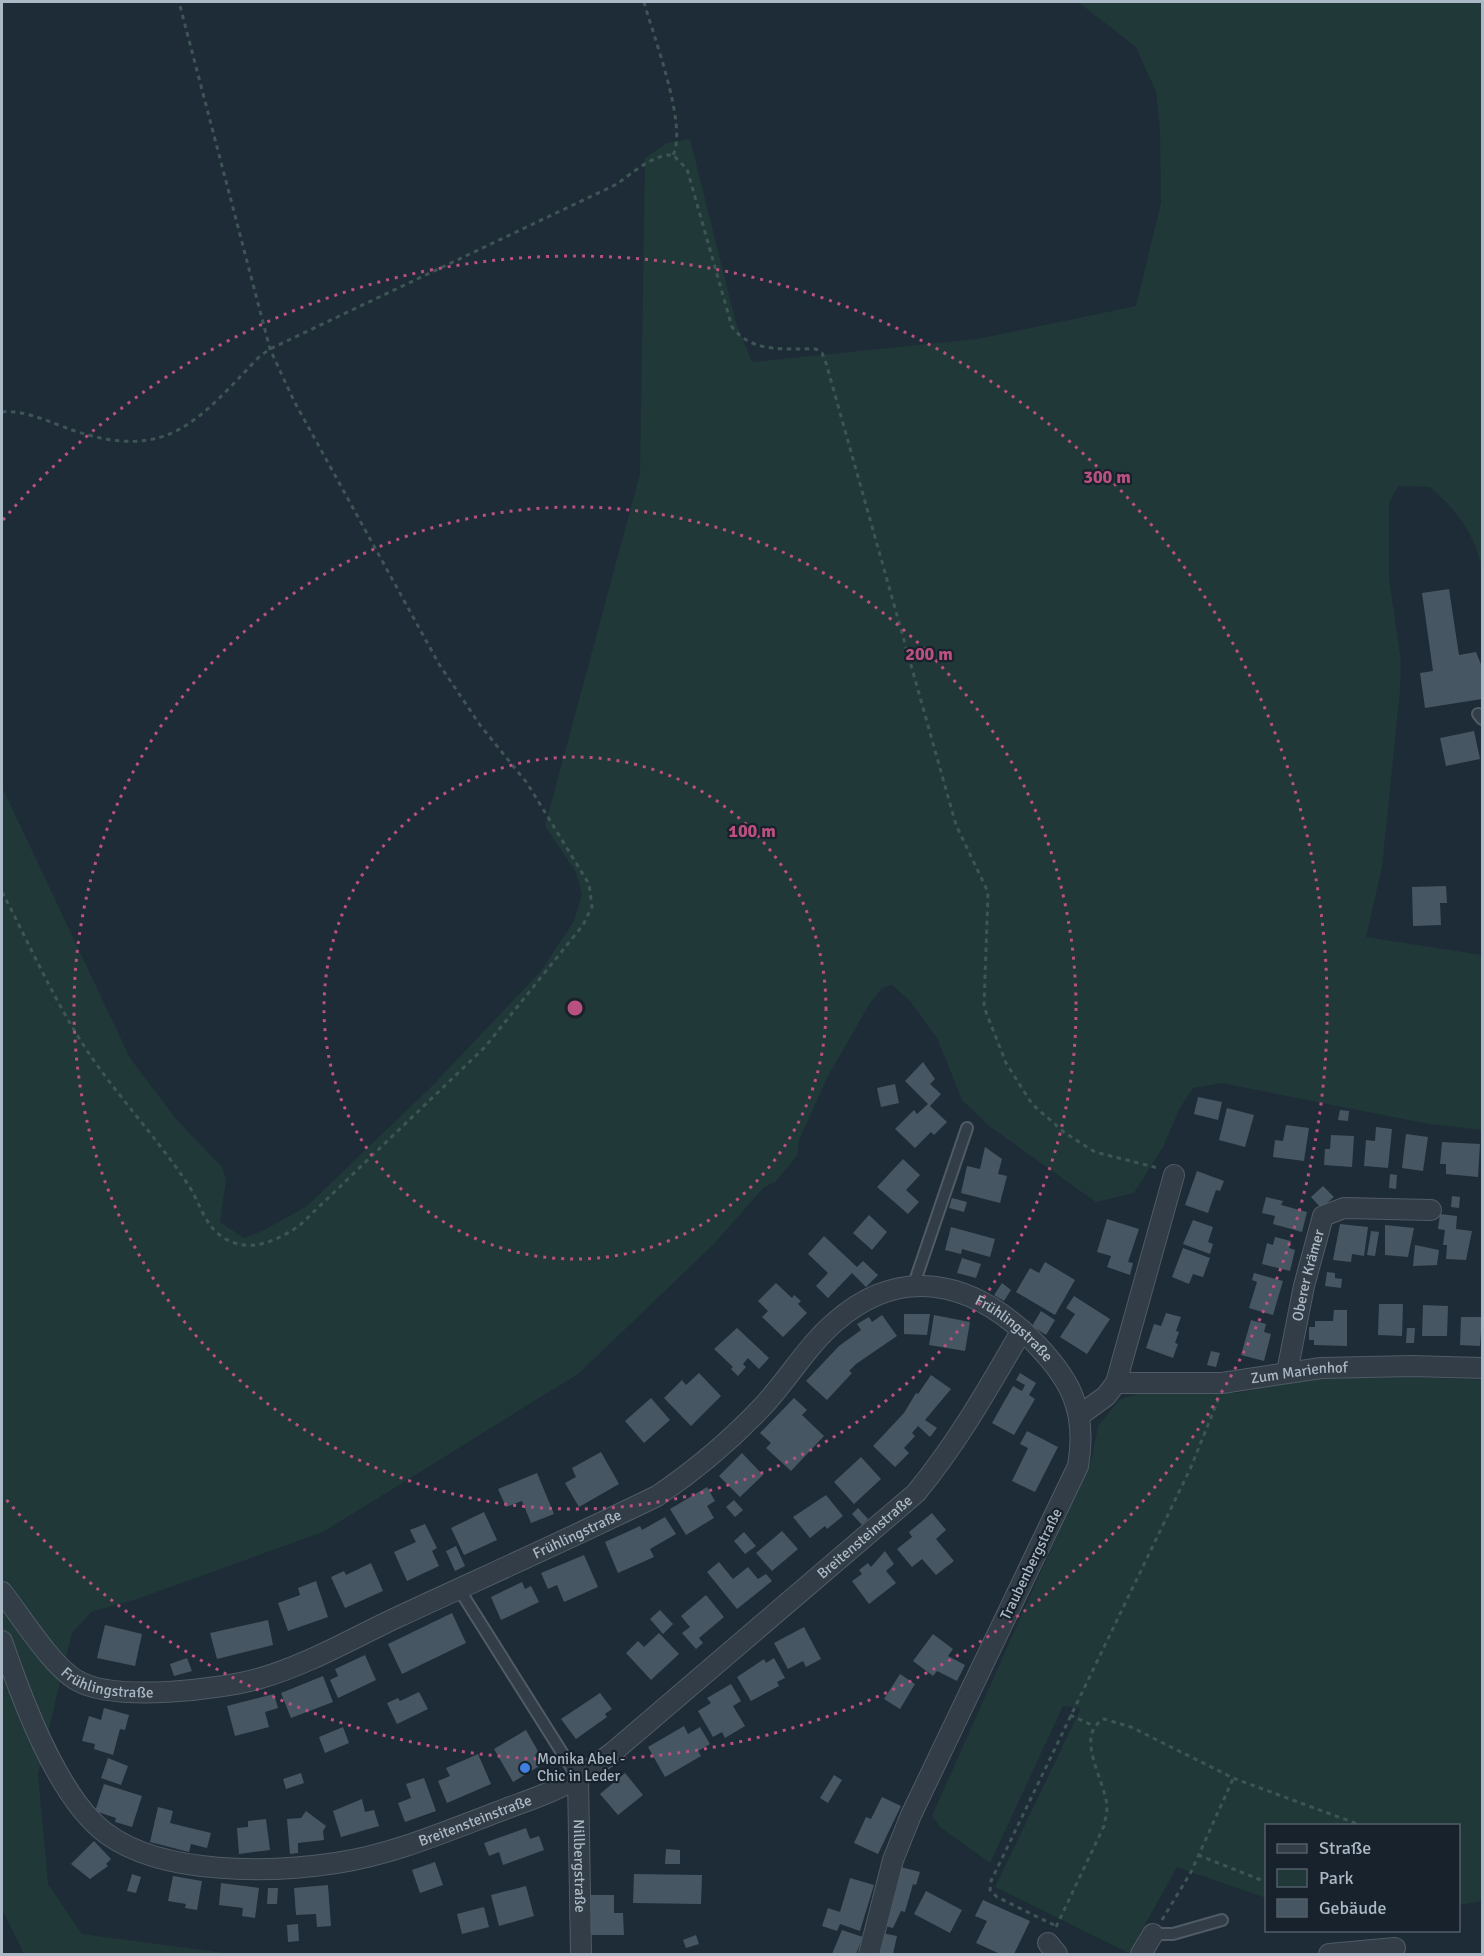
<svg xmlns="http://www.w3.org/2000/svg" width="1484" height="1956" viewBox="0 0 1484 1956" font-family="Signika,sans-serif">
<rect width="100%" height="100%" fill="#1e2c37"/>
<!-- green -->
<path fill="#203838" d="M 1078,2 L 1482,2 L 1482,567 C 1472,530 1458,512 1430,487 L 1398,486 L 1389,503 L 1389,579 L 1401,661 L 1400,690 L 1382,867 L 1366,937 L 1482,955 L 1482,1130 L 1429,1124 L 1221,1083 L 1193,1088 L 1180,1108 L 1163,1147 L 1134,1193 L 1096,1202 L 989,1126 L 962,1100 L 937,1038 L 909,1000 L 892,985 L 882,988 L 870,1003 L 828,1076 L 799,1140 L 797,1156 L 775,1182 L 764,1187 L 714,1244 L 578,1374 L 323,1532 L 137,1599 L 91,1612 L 72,1633 L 38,1774 L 48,1884 L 82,1934 L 232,1954 L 24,1954 L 2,1909 L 2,787 L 130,1058 L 176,1119 L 222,1167 L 226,1180 L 220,1222 L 244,1238 L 264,1230 L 307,1206 L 432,1086 L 541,971 L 574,921 L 582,894 L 576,872 L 545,826 L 640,474 L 645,158 L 667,143 L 690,139 L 736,323 L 752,362 L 977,339 L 1136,306 L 1161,203 L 1160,131 L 1156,92 L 1136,47 Z
M 1360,1374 L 1482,1380 L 1482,1901 L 1459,1905 L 1458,1826 L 1266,1826 L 1266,1898 L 1177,1867 L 1129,1953 L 995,1887 L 1081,1708 L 1063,1706 L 990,1863 L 940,1827 L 932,1816 L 1092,1457 L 1098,1426 L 1119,1400 L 1143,1392 L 1239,1393 L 1297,1380 Z"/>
<!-- building -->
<path fill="#465663" d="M 1449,589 L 1459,655 L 1476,652 L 1482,667 L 1482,699 L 1425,708 L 1420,673 L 1433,671 L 1422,593 Z
M 1474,731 L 1480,759 L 1446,766 L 1440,738 Z
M 1446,886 L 1447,903 L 1440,903 L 1441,925 L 1413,926 L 1412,887 Z
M 923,1062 L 935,1079 L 930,1084 L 941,1094 L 930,1106 L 947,1122 L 934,1135 L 931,1132 L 915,1148 L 895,1129 L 914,1110 L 917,1114 L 928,1104 L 905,1081 Z
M 895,1084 L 899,1103 L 881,1107 L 877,1088 Z
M 1198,1097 L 1222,1102 L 1218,1120 L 1194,1114 Z
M 1227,1108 L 1254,1115 L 1245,1147 L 1219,1140 Z
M 1340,1110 L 1349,1111 L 1348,1121 L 1338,1120 Z
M 1286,1125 L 1309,1128 L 1304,1161 L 1273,1157 L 1275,1140 L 1283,1141 Z
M 1376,1127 L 1392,1129 L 1388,1168 L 1364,1166 L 1366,1140 L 1375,1141 Z
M 1406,1134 L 1428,1137 L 1423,1171 L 1402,1168 Z
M 1331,1135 L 1354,1136 L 1352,1167 L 1324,1165 L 1325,1149 L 1330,1149 Z
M 1442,1142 L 1480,1144 L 1478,1177 L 1446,1174 L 1446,1164 L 1440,1164 Z
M 985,1147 L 1002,1159 L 998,1174 L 1007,1176 L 1000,1203 L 961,1193 L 967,1166 L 980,1169 Z
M 903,1159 L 920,1175 L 906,1190 L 919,1202 L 908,1214 L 877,1187 Z
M 1197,1171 L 1224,1181 L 1220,1191 L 1216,1190 L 1208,1213 L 1185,1205 Z
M 1390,1174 L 1397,1175 L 1396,1189 L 1389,1188 Z
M 1323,1186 L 1334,1197 L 1321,1208 L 1311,1197 Z
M 1452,1196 L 1460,1197 L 1459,1208 L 1451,1207 Z
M 1266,1197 L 1283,1201 L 1281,1205 L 1307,1212 L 1302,1232 L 1273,1224 L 1275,1216 L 1262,1213 Z
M 952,1198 L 967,1202 L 964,1212 L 949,1208 Z
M 1440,1214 L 1457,1216 L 1456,1229 L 1472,1231 L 1466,1260 L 1446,1259 L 1447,1245 L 1443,1245 L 1445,1230 L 1438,1229 Z
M 869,1215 L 887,1232 L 872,1250 L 853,1233 Z
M 1107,1219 L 1139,1229 L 1128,1262 L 1133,1263 L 1130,1275 L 1107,1267 L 1111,1256 L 1097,1252 Z
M 1193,1220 L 1213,1227 L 1208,1242 L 1213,1244 L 1210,1254 L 1183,1244 Z
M 1340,1224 L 1368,1227 L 1364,1256 L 1352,1254 L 1351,1262 L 1333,1260 Z
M 1385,1225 L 1414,1228 L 1408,1257 L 1385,1255 Z
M 951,1227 L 995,1239 L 990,1257 L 962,1249 L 961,1254 L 945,1250 Z
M 1371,1231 L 1379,1232 L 1375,1256 L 1367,1255 Z
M 824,1236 L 857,1267 L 863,1261 L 878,1275 L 866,1287 L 852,1273 L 828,1298 L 816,1286 L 828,1273 L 808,1254 Z
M 1275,1237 L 1291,1241 L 1289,1248 L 1295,1250 L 1290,1271 L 1262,1264 L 1267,1243 L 1273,1245 Z
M 1415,1245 L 1439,1250 L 1437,1265 L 1413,1266 Z
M 1183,1248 L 1210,1258 L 1203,1277 L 1193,1274 L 1189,1284 L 1172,1277 Z
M 962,1258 L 981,1264 L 976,1278 L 957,1273 Z
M 1045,1262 L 1075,1280 L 1055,1315 L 1016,1292 L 1030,1268 L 1039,1273 Z
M 1327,1272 L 1335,1273 L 1335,1278 L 1342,1279 L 1341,1288 L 1325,1286 Z
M 1254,1273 L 1283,1281 L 1273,1315 L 1249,1308 L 1257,1282 L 1252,1280 Z
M 776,1283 L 792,1298 L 794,1295 L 801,1301 L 798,1304 L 807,1313 L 783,1337 L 762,1317 L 768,1311 L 758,1301 Z
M 1002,1283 L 1011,1290 L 1004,1301 L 994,1295 Z
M 1074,1296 L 1110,1319 L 1087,1354 L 1060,1337 L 1075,1314 L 1066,1308 Z
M 1379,1304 L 1403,1304 L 1402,1336 L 1378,1335 Z
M 1423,1305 L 1448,1306 L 1447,1336 L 1422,1336 Z
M 1334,1310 L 1347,1310 L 1347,1346 L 1314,1345 L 1314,1340 L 1309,1340 L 1309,1327 L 1315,1327 L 1315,1321 L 1333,1321 Z
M 1041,1311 L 1055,1320 L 1046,1335 L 1032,1326 Z
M 1166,1313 L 1181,1317 L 1176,1331 L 1179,1332 L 1175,1343 L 1178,1344 L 1173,1358 L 1146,1348 L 1154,1324 L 1161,1326 Z
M 904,1314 L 930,1314 L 927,1335 L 904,1334 Z
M 882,1315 L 897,1336 L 856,1364 L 849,1371 L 852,1373 L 827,1400 L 806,1381 L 839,1346 L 861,1330 L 857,1324 L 869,1317 L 872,1322 Z
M 934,1315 L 970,1322 L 965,1351 L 929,1345 Z
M 1461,1317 L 1482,1317 L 1480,1346 L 1460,1345 Z
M 1251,1320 L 1266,1324 L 1264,1332 L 1271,1334 L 1264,1361 L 1241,1355 Z
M 737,1328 L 769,1358 L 759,1369 L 748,1358 L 743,1364 L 746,1367 L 738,1376 L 731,1369 L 733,1367 L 714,1349 Z
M 1407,1328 L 1415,1328 L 1414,1343 L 1406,1343 Z
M 1211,1351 L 1220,1353 L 1216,1367 L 1207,1365 Z
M 699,1373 L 721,1396 L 691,1426 L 664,1398 L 682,1380 L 686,1385 Z
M 1020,1373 L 1036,1383 L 1029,1395 L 1035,1399 L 1014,1435 L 992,1423 L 1013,1386 L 1022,1391 L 1025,1385 L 1016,1380 Z
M 931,1375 L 951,1389 L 925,1420 L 937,1428 L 930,1437 L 918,1426 L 912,1433 L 915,1436 L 904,1448 L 909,1453 L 895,1467 L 873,1446 L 904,1413 L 916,1393 L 918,1394 Z
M 651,1398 L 670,1420 L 644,1443 L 625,1421 Z
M 794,1398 L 807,1410 L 802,1415 L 824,1436 L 791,1471 L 766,1448 L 771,1443 L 760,1433 Z
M 1027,1431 L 1058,1447 L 1035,1492 L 1012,1481 L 1028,1448 L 1020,1444 Z
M 601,1452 L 619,1484 L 579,1507 L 565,1483 L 576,1477 L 572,1468 Z
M 742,1453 L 763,1475 L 740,1497 L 719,1476 Z
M 861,1457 L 881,1479 L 854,1504 L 834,1482 Z
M 537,1473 L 554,1514 L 531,1523 L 522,1501 L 506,1507 L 498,1489 Z
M 707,1487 L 715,1501 L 707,1506 L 714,1518 L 686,1535 L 670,1509 Z
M 826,1495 L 843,1516 L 827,1529 L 825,1526 L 810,1538 L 793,1517 Z
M 734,1500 L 743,1510 L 735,1517 L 726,1507 Z
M 858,1508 L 868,1519 L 862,1525 L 852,1514 Z
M 484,1512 L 497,1540 L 464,1555 L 451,1528 Z
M 932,1513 L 946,1530 L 936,1539 L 954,1561 L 936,1575 L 922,1559 L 912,1567 L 897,1549 L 912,1537 L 909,1532 Z
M 665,1517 L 676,1534 L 650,1549 L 654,1557 L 618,1573 L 605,1542 L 640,1526 L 642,1530 Z
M 425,1524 L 437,1548 L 432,1551 L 439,1566 L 407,1581 L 394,1552 L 416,1542 L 410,1530 Z
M 782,1531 L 798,1549 L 772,1571 L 756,1553 Z
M 744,1532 L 756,1546 L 745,1554 L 734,1541 Z
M 456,1546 L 465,1566 L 455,1571 L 446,1551 Z
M 885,1551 L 894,1564 L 886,1571 L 896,1583 L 869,1604 L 852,1581 L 862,1574 L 859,1570 L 868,1563 L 871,1567 Z
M 584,1555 L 598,1587 L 564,1602 L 557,1585 L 548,1589 L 541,1573 Z
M 719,1562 L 733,1579 L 748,1567 L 758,1579 L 766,1574 L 772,1581 L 737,1609 L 707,1572 Z
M 371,1563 L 383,1591 L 345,1608 L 331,1577 L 344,1571 L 346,1575 Z
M 316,1581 L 328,1617 L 288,1631 L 278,1603 L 300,1595 L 298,1588 Z
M 522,1582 L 525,1589 L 531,1586 L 539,1602 L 501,1620 L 491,1597 Z
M 706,1595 L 724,1617 L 699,1638 L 703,1643 L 696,1649 L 682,1633 L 690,1627 L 681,1616 Z
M 660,1610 L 673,1624 L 663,1634 L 650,1619 Z
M 452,1613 L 466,1643 L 402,1674 L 388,1644 Z
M 268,1620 L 273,1645 L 217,1659 L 210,1633 Z
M 105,1625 L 142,1634 L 135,1666 L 97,1658 Z
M 804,1627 L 821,1659 L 806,1667 L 803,1661 L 788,1669 L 774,1643 Z
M 659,1633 L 679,1654 L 651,1680 L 626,1653 L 638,1641 L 644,1647 Z
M 933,1634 L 953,1649 L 948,1656 L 965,1665 L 957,1681 L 937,1671 L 933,1676 L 913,1661 Z
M 365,1655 L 376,1680 L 338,1698 L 330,1680 L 338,1676 L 335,1669 Z
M 187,1658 L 192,1671 L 174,1676 L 170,1664 Z
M 774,1658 L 785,1678 L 777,1682 L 779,1686 L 751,1701 L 737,1677 L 764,1659 L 766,1663 Z
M 900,1674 L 915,1684 L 900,1709 L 884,1699 Z
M 323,1676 L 333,1702 L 291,1718 L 281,1693 Z
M 731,1684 L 741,1701 L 733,1706 L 745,1726 L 725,1738 L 722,1732 L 713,1737 L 698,1711 L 711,1703 L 707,1698 Z
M 419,1692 L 428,1709 L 397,1724 L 387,1703 L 398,1698 L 400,1701 Z
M 600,1693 L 612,1709 L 605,1714 L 607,1717 L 576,1739 L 561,1719 Z
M 274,1694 L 278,1708 L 265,1712 L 269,1727 L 235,1736 L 227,1706 Z
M 104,1708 L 129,1715 L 125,1730 L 120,1729 L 113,1755 L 94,1749 L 95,1744 L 82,1741 L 89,1716 L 101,1720 Z
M 684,1726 L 688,1734 L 700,1727 L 710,1744 L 698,1751 L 701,1756 L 665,1777 L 648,1747 Z
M 343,1727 L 349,1743 L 325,1753 L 319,1737 Z
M 526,1730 L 539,1753 L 535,1755 L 541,1765 L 513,1782 L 494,1749 Z
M 478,1754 L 491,1784 L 447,1803 L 438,1781 L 450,1776 L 446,1768 Z
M 108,1758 L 128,1766 L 121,1785 L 101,1778 Z
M 301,1773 L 304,1783 L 286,1789 L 283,1779 Z
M 625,1773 L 643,1795 L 618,1815 L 600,1794 Z
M 834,1775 L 842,1780 L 828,1803 L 820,1798 Z
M 424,1778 L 436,1811 L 405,1822 L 398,1803 L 411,1798 L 406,1784 Z
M 104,1784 L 142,1796 L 132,1827 L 115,1822 L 116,1818 L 95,1811 Z
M 882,1797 L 901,1806 L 878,1854 L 854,1843 L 866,1817 L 871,1819 Z
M 362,1799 L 365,1812 L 374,1810 L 379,1826 L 341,1837 L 333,1811 Z
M 158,1807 L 173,1811 L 170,1823 L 211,1833 L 207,1848 L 191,1844 L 189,1852 L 150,1842 Z
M 306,1811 L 326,1826 L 323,1831 L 324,1840 L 298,1843 L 298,1853 L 290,1854 L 287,1819 L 301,1818 Z
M 266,1819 L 270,1850 L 239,1854 L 237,1828 L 248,1827 L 248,1821 Z
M 526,1828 L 530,1839 L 539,1836 L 544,1850 L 503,1865 L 499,1852 L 489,1856 L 484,1843 Z
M 94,1841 L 111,1859 L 106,1864 L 108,1866 L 90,1879 L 71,1864 Z
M 666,1849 L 680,1850 L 680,1864 L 665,1864 Z
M 435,1862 L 443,1885 L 420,1893 L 412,1870 Z
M 897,1866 L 920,1872 L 916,1885 L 913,1884 L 905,1912 L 901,1911 L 893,1928 L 881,1925 Z
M 132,1874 L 141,1877 L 136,1893 L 127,1891 Z
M 634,1874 L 702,1875 L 701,1904 L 633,1903 Z
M 173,1876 L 202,1881 L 197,1910 L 185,1908 L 186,1904 L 168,1901 Z
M 850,1878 L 874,1885 L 860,1931 L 840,1924 L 837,1931 L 822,1926 L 828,1908 L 840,1912 Z
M 221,1883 L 259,1888 L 255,1918 L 242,1916 L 243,1908 L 219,1905 Z
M 328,1885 L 331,1926 L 317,1927 L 316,1914 L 296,1915 L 294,1888 Z
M 526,1886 L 534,1916 L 499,1926 L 491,1895 Z
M 268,1888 L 278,1888 L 277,1904 L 267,1904 Z
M 926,1891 L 962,1910 L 950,1933 L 914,1914 Z
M 587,1895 L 614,1895 L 614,1913 L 623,1913 L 624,1935 L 587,1935 Z
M 983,1900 L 1030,1921 L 1014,1954 L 1000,1954 L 976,1943 L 987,1921 L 975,1916 Z
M 484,1907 L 489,1927 L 462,1934 L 457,1914 Z
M 298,1924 L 299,1941 L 288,1942 L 287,1925 Z
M 842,1930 L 863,1937 L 856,1954 L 832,1954 Z
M 882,1933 L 897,1936 L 893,1954 L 878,1954 Z
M 696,1935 L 699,1944 L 686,1948 L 683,1940 Z"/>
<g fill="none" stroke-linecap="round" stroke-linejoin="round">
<defs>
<path id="lane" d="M 1478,714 L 1482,719
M 914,1284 L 967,1128
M 459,1589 L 578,1778
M 1153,1934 L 1173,1934 L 1222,1920"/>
<g id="street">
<path id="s1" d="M 1287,1372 L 1304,1286 L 1323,1216 L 1344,1208 L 1431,1210"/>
<path id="s2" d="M 1116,1383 L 1222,1383 L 1321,1368 L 1411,1366 L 1482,1368"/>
<path d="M 1080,1415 L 1106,1396 L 1116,1383 L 1174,1175"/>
<path id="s3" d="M 2,1592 C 21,1616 52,1667 78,1681 C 115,1702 221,1690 261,1678 C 309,1664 353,1638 398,1617 C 484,1577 571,1538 657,1496 C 697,1469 731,1440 764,1405 C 788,1379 808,1345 835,1322 C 900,1265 970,1280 1029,1337 C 1069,1376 1088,1409 1078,1466 L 911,1815 L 893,1860 L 869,1954"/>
<path id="s4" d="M 2,1641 C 21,1697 58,1799 107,1834 C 163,1875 270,1873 336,1863 C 392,1855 447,1831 500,1811 C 526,1801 555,1792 579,1777 C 590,1770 601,1761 612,1753 L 916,1493 C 958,1442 989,1387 1022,1330"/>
<path id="s5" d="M 578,1778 L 581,1954"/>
<path d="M 1048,1943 L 1057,1954"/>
<path d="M 1141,1954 L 1153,1934"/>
<path d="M 1329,1954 L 1395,1948"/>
</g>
</defs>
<!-- lane casing -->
<use href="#lane" stroke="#4f5b66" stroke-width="14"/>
<!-- street casing -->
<use href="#street" stroke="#4f5b66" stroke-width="22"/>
<!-- path -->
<path stroke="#3e5555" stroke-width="3" stroke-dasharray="4.5 4.5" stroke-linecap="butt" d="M 644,2 C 653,35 688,126 673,155
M 2,412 C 23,409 52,423 72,430 C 169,463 198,420 260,356 L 270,349 L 615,185 C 632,174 652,154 673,155 L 687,169 L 732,327 C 753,354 784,348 816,349 L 822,353 L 826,363 L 956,825 L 988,892 L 984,1007 L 1006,1063 L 1032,1104 L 1065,1133 L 1095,1152 L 1158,1168
M 2,892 C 30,945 54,1001 88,1052 C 119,1098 158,1139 189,1186 C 200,1203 205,1227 224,1238 C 250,1254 276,1241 299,1226 L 485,1047 L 583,925 L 592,907 L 589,884 L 527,783 L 480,725 L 439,664 L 294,401 L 270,349 L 179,2
M 1070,1715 L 1094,1726
M 1198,1855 L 1266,1882
M 1162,1920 L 1191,1872 L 1233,1779
M 1054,1925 L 997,1897 L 990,1890 L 991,1881 L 1191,1467 L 1218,1400
M 1056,1927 L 1104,1826 C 1105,1820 1107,1813 1107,1807 C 1106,1781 1073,1736 1104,1719 L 1131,1727 L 1233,1778 L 1363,1826"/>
<!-- lane -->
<use href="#lane" stroke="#323d47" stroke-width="10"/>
<!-- street -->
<use href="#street" stroke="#323d47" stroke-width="20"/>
</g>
<!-- distance rings -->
<g fill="none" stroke="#ba5080" stroke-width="3" stroke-dasharray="3 6">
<circle cx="575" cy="1008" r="251"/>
<circle cx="575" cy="1008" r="501"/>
<path d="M3 520A752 752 0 1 1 3 1496"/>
</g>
<!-- markers -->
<circle fill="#3f7fe0" stroke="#17222c" stroke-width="2" cx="525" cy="1768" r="6"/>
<g text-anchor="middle" stroke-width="4.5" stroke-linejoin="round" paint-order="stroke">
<!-- street labels -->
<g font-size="15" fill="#abb8c5" stroke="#17222c">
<text dy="5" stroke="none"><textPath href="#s1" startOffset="99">Oberer Krämer</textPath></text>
<text dy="5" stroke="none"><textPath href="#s3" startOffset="1190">Frühlingstraße</textPath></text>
<text dy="5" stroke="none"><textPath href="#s2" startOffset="184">Zum Marienhof</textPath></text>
<text dy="5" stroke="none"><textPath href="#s3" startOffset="651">Frühlingstraße</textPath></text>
<text dy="5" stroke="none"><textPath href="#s4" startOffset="1090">Breitensteinstraße</textPath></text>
<text transform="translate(1031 1564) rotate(-64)" y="5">Traubenbergstraße</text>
<text dy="5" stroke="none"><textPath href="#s3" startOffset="147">Frühlingstraße</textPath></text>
<text dy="5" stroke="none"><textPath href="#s4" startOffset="604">Breitensteinstraße</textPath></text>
<text dy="5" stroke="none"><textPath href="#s5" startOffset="88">Nillbergstraße</textPath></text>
</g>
<!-- poi labels -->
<g font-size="15" fill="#abb8c5" stroke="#17222c" text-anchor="start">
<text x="537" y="1764">Monika Abel -<tspan x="537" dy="17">Chic in Leder</tspan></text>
</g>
</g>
<circle cx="575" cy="1008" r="9" fill="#ba5080" stroke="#17222c" stroke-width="3"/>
<g font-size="18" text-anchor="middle" font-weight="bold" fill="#ba5080" stroke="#17222c" stroke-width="4.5" stroke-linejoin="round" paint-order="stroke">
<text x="1107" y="483">300 m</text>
<text x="929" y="660">200 m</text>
<text x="752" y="837">100 m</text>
</g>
<!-- border -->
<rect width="1484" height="1956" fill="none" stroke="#abb8c5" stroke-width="6"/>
<!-- legend -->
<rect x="1265" y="1824" width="195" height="108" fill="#17222c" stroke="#525e69" stroke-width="1.5"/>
<rect x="1277" y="1844" width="30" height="9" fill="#323d47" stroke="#525e69" stroke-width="1.5"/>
<text x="1319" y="1854" font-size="18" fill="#abb8c5">Straße</text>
<rect x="1277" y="1869" width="30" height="18" fill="#203838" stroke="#525e69" stroke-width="1.5"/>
<text x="1319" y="1884" font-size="18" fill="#abb8c5">Park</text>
<rect x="1277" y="1899" width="30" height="18" fill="#465663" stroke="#525e69" stroke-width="1.5"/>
<text x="1319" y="1914" font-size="18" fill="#abb8c5">Gebäude</text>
</svg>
